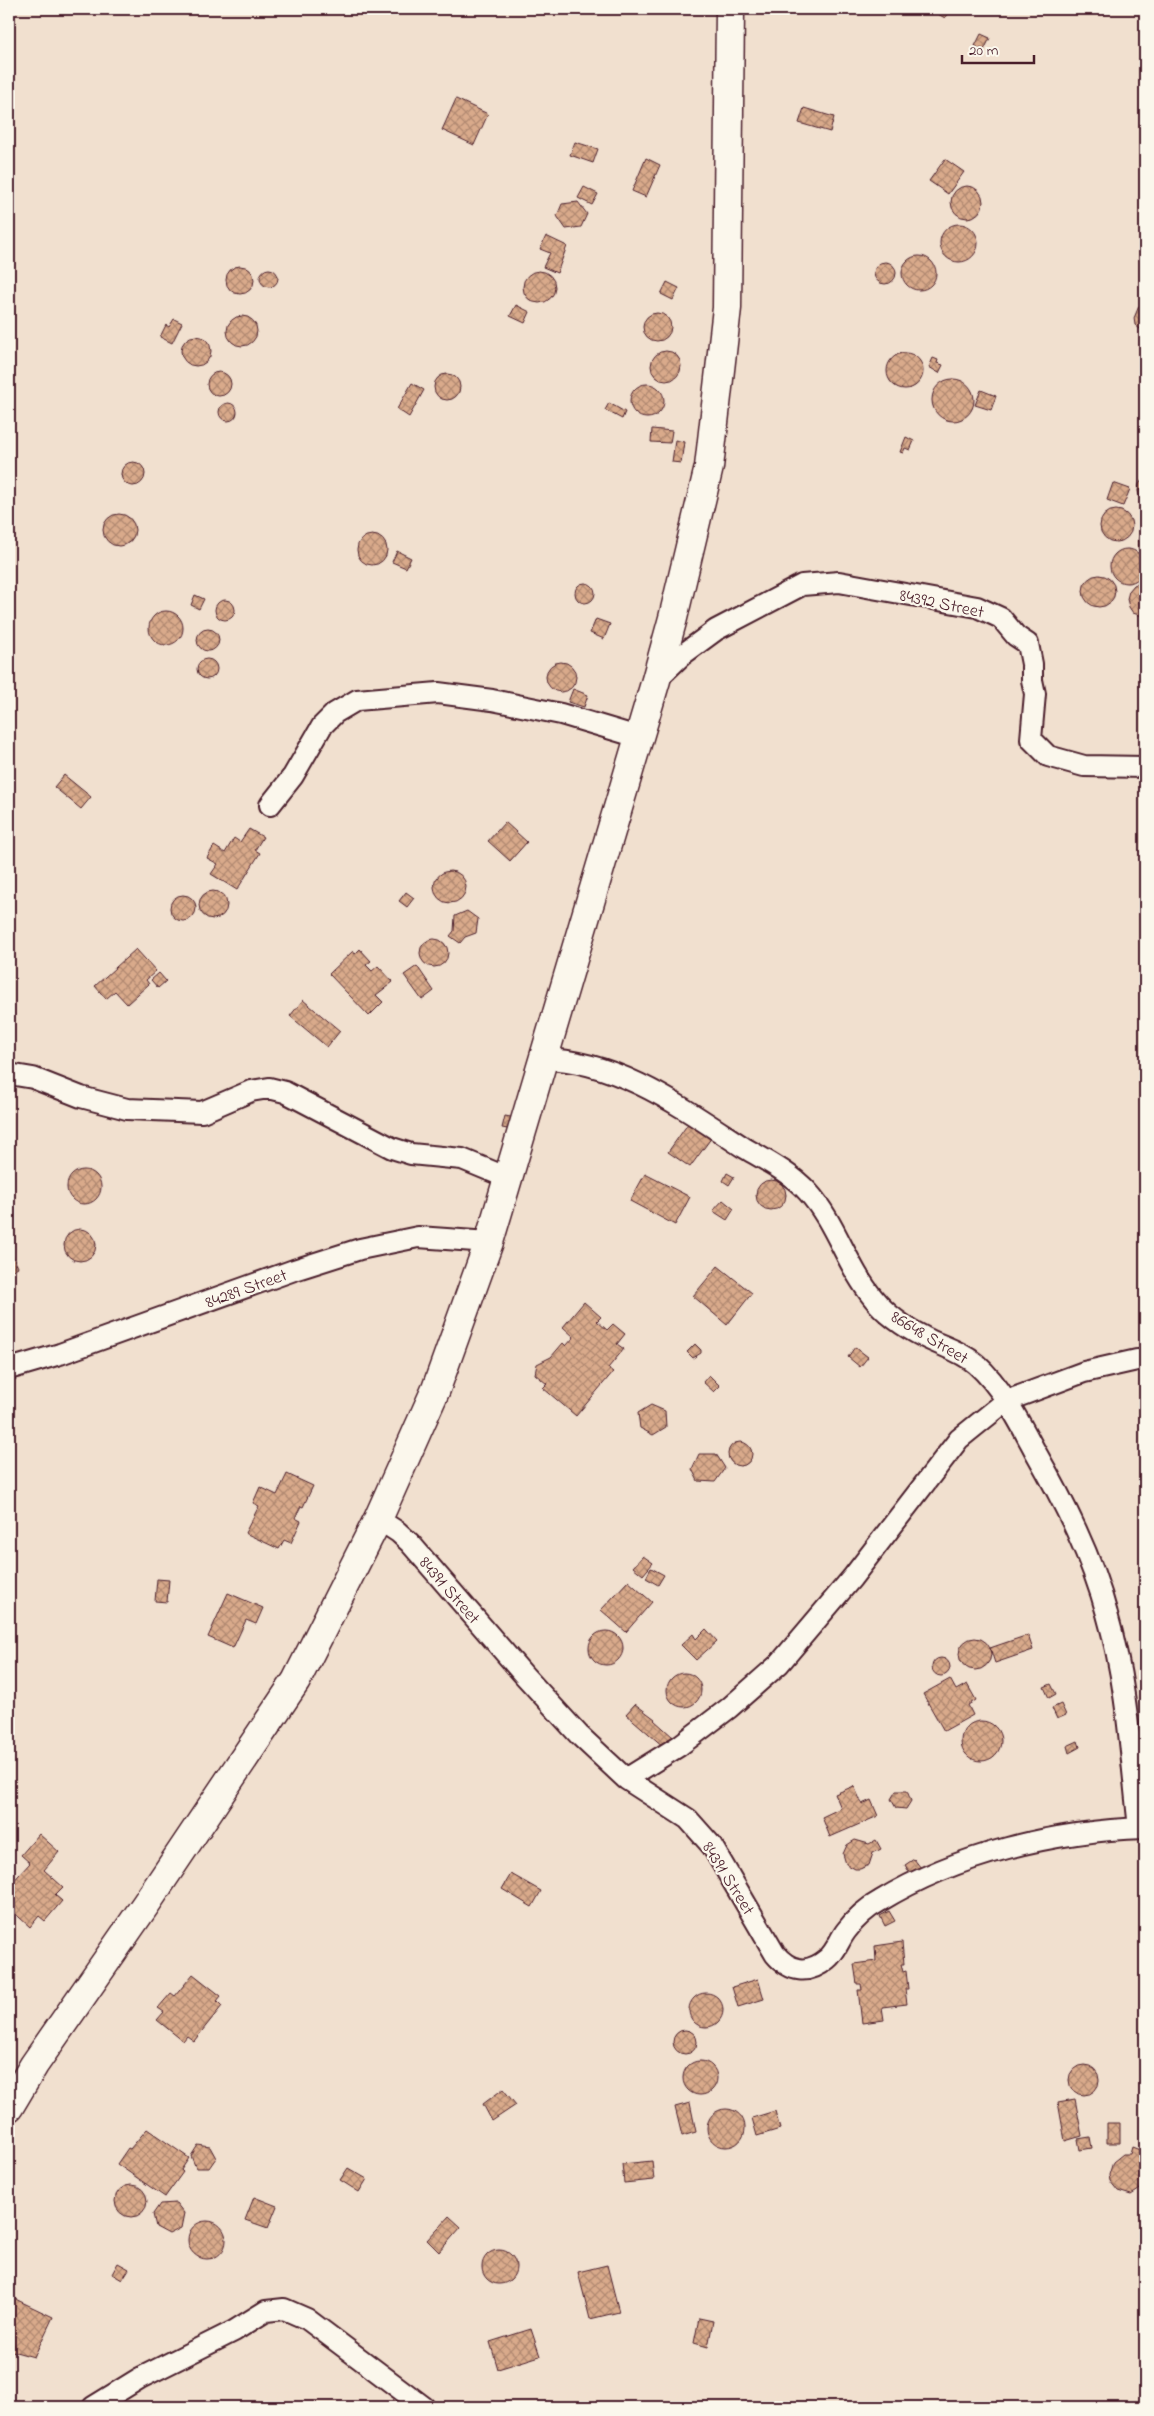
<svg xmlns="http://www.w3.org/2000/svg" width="1154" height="2416" viewBox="0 0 1154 2416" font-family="'Indie Flower',sans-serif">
<defs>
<pattern id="building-cross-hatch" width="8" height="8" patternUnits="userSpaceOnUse" patternTransform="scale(1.25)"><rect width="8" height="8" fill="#d9aa8b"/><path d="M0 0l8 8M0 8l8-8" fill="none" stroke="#b28a72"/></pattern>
</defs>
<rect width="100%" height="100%" fill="#f1e0cf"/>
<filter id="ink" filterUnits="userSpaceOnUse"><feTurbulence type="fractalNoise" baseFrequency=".02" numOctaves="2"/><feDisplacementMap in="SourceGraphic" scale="10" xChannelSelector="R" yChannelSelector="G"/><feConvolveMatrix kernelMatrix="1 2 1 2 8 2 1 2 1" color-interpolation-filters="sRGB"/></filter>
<g filter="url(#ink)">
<!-- building -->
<path fill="url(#building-cross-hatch)" stroke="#4a1f2b" d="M 929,9 L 950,9 L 945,18 Z
M 981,34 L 990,38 L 984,50 L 975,46 Z
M 456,99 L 488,114 L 474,145 L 442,130 Z
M 804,108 L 834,117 L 830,132 L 799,123 Z
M 575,142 L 598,149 L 593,163 L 570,155 Z
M 646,158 L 660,165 L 646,197 L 632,191 Z
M 945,159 L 964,172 L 948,194 L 929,181 Z
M951 202a16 16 0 1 1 32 0a16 16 0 1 1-32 0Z
M 584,187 L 598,194 L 592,205 L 578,198 Z
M 578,202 L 587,214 L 581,227 L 566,229 L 557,216 L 562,204 Z
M940 243a19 19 0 1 1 38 0a19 19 0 1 1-38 0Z
M 546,236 L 567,246 L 557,273 L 543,267 L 550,253 L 540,249 Z
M902 273a17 17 0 1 1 34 0a17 17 0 1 1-34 0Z
M874 273a11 11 0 1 1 22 0a11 11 0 1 1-22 0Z
M226 280a14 14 0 1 1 28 0a14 14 0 1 1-28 0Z
M260 278a9 9 0 1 1 18 0a9 9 0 1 1-18 0Z
M523 287a16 16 0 1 1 32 0a16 16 0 1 1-32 0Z
M 667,282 L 679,288 L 673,300 L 661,294 Z
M 1145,303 L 1145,333 L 1135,325 L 1134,318 L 1139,306 Z
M 516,305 L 530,312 L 525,323 L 510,316 Z
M643 327a14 14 0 1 1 28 0a14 14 0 1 1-28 0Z
M227 331a15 15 0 1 1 30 0a15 15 0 1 1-30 0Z
M 174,319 L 182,323 L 172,343 L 160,337 L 166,325 L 169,327 Z
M181 351a15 15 0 1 1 30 0a15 15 0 1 1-30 0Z
M651 366a15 15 0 1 1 30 0a15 15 0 1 1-30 0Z
M887 371a18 18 0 1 1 36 0a18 18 0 1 1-36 0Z
M 933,358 L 938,360 L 937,363 L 943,365 L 939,373 L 929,367 Z
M207 384a12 12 0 1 1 24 0a12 12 0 1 1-24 0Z
M434 387a13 13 0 1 1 26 0a13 13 0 1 1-26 0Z
M932 400a21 21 0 1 1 42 0a21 21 0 1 1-42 0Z
M 412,383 L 424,390 L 409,417 L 397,409 Z
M630 401a17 17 0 1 1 34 0a17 17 0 1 1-34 0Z
M 981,390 L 996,396 L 991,410 L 975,405 Z
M 609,403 L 625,412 L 622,419 L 605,410 Z
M219 412a9 9 0 1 1 18 0a9 9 0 1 1-18 0Z
M 652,429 L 672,431 L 670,443 L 651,442 Z
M 906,437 L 914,441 L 910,450 L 905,448 L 903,453 L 900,452 Z
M 675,440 L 684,442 L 681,463 L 672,462 Z
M121 474a12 12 0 1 1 24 0a12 12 0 1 1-24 0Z
M 1144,478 L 1145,478 L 1145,502 L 1140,498 L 1138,491 L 1139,484 Z
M 1113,483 L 1130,489 L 1123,506 L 1107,500 Z
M1100 526a16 16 0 1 1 32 0a16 16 0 1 1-32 0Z
M103 530a16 16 0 1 1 32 0a16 16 0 1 1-32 0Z
M 1145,529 L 1145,557 L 1140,550 L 1138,543 L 1140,535 Z
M357 550a15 15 0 1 1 30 0a15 15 0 1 1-30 0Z
M1110 566a17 17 0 1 1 34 0a17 17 0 1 1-34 0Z
M 397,551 L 411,558 L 406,568 L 392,562 Z
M1083 591a16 16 0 1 1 32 0a16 16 0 1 1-32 0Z
M 1141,582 L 1145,582 L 1145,617 L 1133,613 L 1129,607 L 1127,599 L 1129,591 L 1134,585 Z
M575 593a10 10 0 1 1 20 0a10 10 0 1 1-20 0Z
M 195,595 L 204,599 L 199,609 L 191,605 Z
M215 610a10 10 0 1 1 20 0a10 10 0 1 1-20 0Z
M149 628a17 17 0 1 1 34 0a17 17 0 1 1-34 0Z
M 596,619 L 610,624 L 604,639 L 590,633 Z
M197 640a11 11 0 1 1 22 0a11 11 0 1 1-22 0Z
M197 669a10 10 0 1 1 20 0a10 10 0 1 1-20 0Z
M546 677a15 15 0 1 1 30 0a15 15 0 1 1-30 0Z
M 573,689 L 588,695 L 584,707 L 568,702 Z
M 64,775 L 91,797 L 81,809 L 54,787 Z
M 505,822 L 527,842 L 510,861 L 488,841 Z
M 249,829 L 263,837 L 255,850 L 260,853 L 237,890 L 211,874 L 218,864 L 207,858 L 214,846 L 225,853 L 234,838 L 240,842 Z
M434 887a16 16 0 1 1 32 0a16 16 0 1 1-32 0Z
M199 905a14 14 0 1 1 28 0a14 14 0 1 1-28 0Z
M 406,892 L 414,898 L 407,907 L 399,901 Z
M170 908a13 13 0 1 1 26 0a13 13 0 1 1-26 0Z
M 467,911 L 478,919 L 476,933 L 465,937 L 460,943 L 450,936 L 454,931 L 455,916 Z
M420 953a14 14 0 1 1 28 0a14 14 0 1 1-28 0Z
M 136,949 L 156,971 L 146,980 L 149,984 L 127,1004 L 115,991 L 106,999 L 95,986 Z
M 360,949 L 371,961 L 366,965 L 372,971 L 378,966 L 393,982 L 376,995 L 383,1002 L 369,1016 L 329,974 L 353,951 L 355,954 Z
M 417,966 L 434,991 L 422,1000 L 404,975 Z
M 159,973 L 166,981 L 158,988 L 151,980 Z
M 303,1000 L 340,1031 L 327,1047 L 290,1016 Z
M 505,1116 L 516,1118 L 513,1130 L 502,1128 Z
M 690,1121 L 712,1137 L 690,1167 L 668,1152 Z
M67 1187a17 17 0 1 1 34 0a17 17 0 1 1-34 0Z
M 727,1173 L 734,1177 L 729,1185 L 723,1181 Z
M 645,1174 L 690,1197 L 675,1225 L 630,1201 Z
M756 1195a15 15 0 1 1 30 0a15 15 0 1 1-30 0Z
M 723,1200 L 734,1209 L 727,1220 L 713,1211 Z
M64 1245a16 16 0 1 1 32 0a16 16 0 1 1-32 0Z
M 11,1253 L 18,1267 L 9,1272 L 9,1254 Z
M 718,1266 L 752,1293 L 727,1325 L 693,1296 Z
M 584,1302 L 601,1317 L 597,1321 L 607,1330 L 613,1324 L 625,1334 L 617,1344 L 624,1349 L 608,1368 L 613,1372 L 576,1416 L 543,1388 L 547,1384 L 535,1374 L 537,1364 L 551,1357 L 563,1343 L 566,1346 L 574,1337 L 563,1327 Z
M 695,1344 L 701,1350 L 701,1353 L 693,1358 L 687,1352 Z
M 855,1347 L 868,1357 L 860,1367 L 848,1357 Z
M 709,1375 L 720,1386 L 714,1392 L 703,1382 Z
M 651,1405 L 665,1411 L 666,1427 L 653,1435 L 640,1428 L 638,1413 Z
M728 1454a12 12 0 1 1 24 0a12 12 0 1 1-24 0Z
M 699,1454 L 716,1454 L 725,1468 L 715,1482 L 698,1481 L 692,1469 Z
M 287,1474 L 313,1486 L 303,1507 L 301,1506 L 295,1518 L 301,1521 L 291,1543 L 284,1540 L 279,1549 L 245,1533 L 259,1506 L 253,1503 L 260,1487 L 277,1495 Z
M 643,1556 L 653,1563 L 643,1575 L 633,1567 Z
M 651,1568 L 664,1575 L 658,1585 L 646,1578 Z
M 157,1579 L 169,1580 L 167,1602 L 155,1601 Z
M 628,1581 L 652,1602 L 626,1632 L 601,1610 Z
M 228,1593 L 263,1608 L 256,1624 L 246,1620 L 233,1648 L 208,1637 Z
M 706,1629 L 717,1641 L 696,1660 L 681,1645 L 693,1634 L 696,1639 Z
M589 1648a17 17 0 1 1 34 0a17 17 0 1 1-34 0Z
M 1028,1635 L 1033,1650 L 995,1663 L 990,1648 Z
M959 1654a16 16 0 1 1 32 0a16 16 0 1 1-32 0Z
M932 1667a9 9 0 1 1 18 0a9 9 0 1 1-18 0Z
M667 1690a17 17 0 1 1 34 0a17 17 0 1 1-34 0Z
M 950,1679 L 956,1690 L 967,1684 L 976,1700 L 968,1705 L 973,1715 L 944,1731 L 923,1694 Z
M 1051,1684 L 1056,1694 L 1049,1698 L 1044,1687 Z
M 635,1704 L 655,1719 L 654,1720 L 673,1737 L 664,1747 L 626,1714 Z
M 1061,1704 L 1066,1715 L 1057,1719 L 1052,1708 Z
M961 1741a20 20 0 1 1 40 0a20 20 0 1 1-40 0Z
M 1078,1741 L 1080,1747 L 1069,1753 L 1067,1746 Z
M 854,1786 L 862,1804 L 871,1800 L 878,1816 L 830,1837 L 822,1817 L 841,1808 L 835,1794 Z
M 896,1791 L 907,1791 L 911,1801 L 906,1809 L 896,1808 L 891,1799 Z
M 39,1834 L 59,1852 L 44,1870 L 63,1887 L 55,1895 L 62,1901 L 45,1921 L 39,1916 L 30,1927 L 9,1908 L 9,1886 L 30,1863 L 21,1855 Z
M 855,1840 L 869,1844 L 876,1840 L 881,1849 L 873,1853 L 869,1865 L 860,1869 L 855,1869 L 846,1864 L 843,1854 L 847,1845 Z
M 914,1859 L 921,1868 L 911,1875 L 905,1865 Z
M 511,1874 L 541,1891 L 532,1907 L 502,1889 Z
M 889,1911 L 895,1921 L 885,1926 L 880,1916 Z
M 902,1942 L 904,1964 L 901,1964 L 903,1972 L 906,1971 L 908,1989 L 905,1989 L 907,2004 L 882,2007 L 884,2020 L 862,2023 L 858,1990 L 862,1990 L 861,1984 L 857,1984 L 854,1964 L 876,1961 L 875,1946 Z
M 193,1974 L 221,1996 L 217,2001 L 222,2006 L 194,2041 L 187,2036 L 183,2041 L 157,2020 L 164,2012 L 158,2008 L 171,1993 L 175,1996 Z
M 758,1979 L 764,1999 L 738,2007 L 732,1987 Z
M689 2010a17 17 0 1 1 34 0a17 17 0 1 1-34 0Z
M673 2042a12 12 0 1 1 24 0a12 12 0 1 1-24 0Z
M683 2078a17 17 0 1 1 34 0a17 17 0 1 1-34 0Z
M1069 2080a15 15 0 1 1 30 0a15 15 0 1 1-30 0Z
M 503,2089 L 516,2105 L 492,2121 L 483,2104 Z
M 1075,2099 L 1082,2136 L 1065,2141 L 1058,2102 Z
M 690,2103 L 696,2132 L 682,2136 L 675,2107 Z
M707 2128a19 19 0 1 1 38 0a19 19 0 1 1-38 0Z
M 775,2111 L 780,2129 L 757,2136 L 752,2118 Z
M 1107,2123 L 1120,2123 L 1120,2143 L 1107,2143 Z
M 147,2129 L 189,2158 L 181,2170 L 183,2172 L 165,2197 L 117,2164 L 128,2148 L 130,2149 Z
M 1090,2137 L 1092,2148 L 1080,2150 L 1078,2139 Z
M 198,2145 L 210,2147 L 216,2158 L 209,2168 L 196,2168 L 191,2156 Z
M 1132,2147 L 1145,2152 L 1143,2159 L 1145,2162 L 1145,2186 L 1131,2195 L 1118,2191 L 1110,2181 L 1109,2175 L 1113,2162 L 1123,2154 L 1130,2154 Z
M 652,2161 L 654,2180 L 624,2183 L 622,2164 Z
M 348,2168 L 367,2179 L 359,2192 L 340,2180 Z
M115 2201a16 16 0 1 1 32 0a16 16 0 1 1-32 0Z
M 254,2197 L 277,2206 L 268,2228 L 245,2220 Z
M 176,2203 L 184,2213 L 181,2228 L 169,2234 L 156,2227 L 153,2214 L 160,2204 Z
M 449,2216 L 461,2227 L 439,2252 L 427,2240 Z
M188 2240a19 19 0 1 1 38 0a19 19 0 1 1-38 0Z
M482 2267a17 17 0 1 1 34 0a17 17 0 1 1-34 0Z
M 118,2263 L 129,2269 L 122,2280 L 112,2274 Z
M 607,2265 L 619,2312 L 590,2319 L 578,2272 Z
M 9,2296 L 53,2317 L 34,2357 L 12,2351 L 9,2357 Z
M 699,2318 L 713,2321 L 708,2347 L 694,2343 Z
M 531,2329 L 540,2356 L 498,2369 L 490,2342 Z"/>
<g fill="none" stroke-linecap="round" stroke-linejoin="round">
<defs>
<path id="street" d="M 657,679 L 682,655 L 716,630 L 802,585 L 839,582 L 977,607 L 1001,618 L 1016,636 L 1028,644 L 1032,664 L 1032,680 L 1035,694 L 1031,739 L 1048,756 L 1084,766 L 1145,767
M 270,805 L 293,776 L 322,726 L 335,713 L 357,700 L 438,693 L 492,700 L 561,714 L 638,737
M 543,1059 C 618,1060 683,1108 743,1147 C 765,1160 791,1173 808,1192 C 836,1223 847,1267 874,1299 C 887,1315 906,1328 924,1337 C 941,1346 961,1351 976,1364 C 1002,1387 1019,1421 1035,1451 C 1064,1502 1092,1557 1107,1614 C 1127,1683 1131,1757 1139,1828
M 9,1074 L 33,1078 L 81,1097 L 127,1109 L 202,1112 L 251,1091 L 269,1088 L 285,1092 L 392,1148 L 411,1154 L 462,1159 L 508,1178
M 9,1369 L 60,1354 L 294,1270 L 360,1249 L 418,1237 L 489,1242
M 378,1519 L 398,1532 L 410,1543 L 524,1675 L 579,1735 L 626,1779 L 688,1819 L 712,1846 L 775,1954 C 790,1972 808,1975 827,1959 C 836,1952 839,1940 846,1931 C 855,1919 867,1908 880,1901 C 957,1854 1055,1831 1145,1828
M 626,1779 L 679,1746 L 729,1708 L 779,1664 L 852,1578 L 959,1439 L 1006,1401 L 1084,1372 L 1137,1360 L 1145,1360
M 93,2407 L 140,2378 L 234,2331 L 266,2311 L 284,2309 L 307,2319 L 424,2407"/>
<path id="secondary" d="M 9,2107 L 34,2065 L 146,1904 L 296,1681 L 378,1519 L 436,1389 L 489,1242 L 656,680 L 673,618 L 709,467 L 727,308 L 730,9"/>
</defs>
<!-- street casing -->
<use href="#street" stroke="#4a1f2b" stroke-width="24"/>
<!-- secondary casing -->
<use href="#secondary" stroke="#4a1f2b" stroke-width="31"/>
<!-- street -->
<use href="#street" stroke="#fbf7ec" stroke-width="20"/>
<!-- secondary -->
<use href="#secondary" stroke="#fbf7ec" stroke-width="28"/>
</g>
</g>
<g text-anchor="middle" stroke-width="4.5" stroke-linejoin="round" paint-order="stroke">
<!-- street labels -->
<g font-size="18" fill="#4a1f2b" stroke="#fbf7ec">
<text transform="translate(942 603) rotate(12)" y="6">84392 Street</text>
<text transform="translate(246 1288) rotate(-20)" y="6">84289 Street</text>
<text transform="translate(930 1337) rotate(31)" y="6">86648 Street</text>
<text transform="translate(450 1590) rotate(49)" y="6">84391 Street</text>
<text transform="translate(729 1878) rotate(58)" y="6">84391 Street</text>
</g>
</g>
<!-- margin -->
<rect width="1154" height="2416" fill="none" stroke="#fbf7ec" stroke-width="30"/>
<rect x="15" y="15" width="1124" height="2386" fill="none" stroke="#4a1f2b" stroke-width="2" filter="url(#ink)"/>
<!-- scale -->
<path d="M962 55v8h72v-8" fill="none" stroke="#4a1f2b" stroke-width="2.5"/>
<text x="969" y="55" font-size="15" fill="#4a1f2b" stroke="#fbf7ec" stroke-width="4" paint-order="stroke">20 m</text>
</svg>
